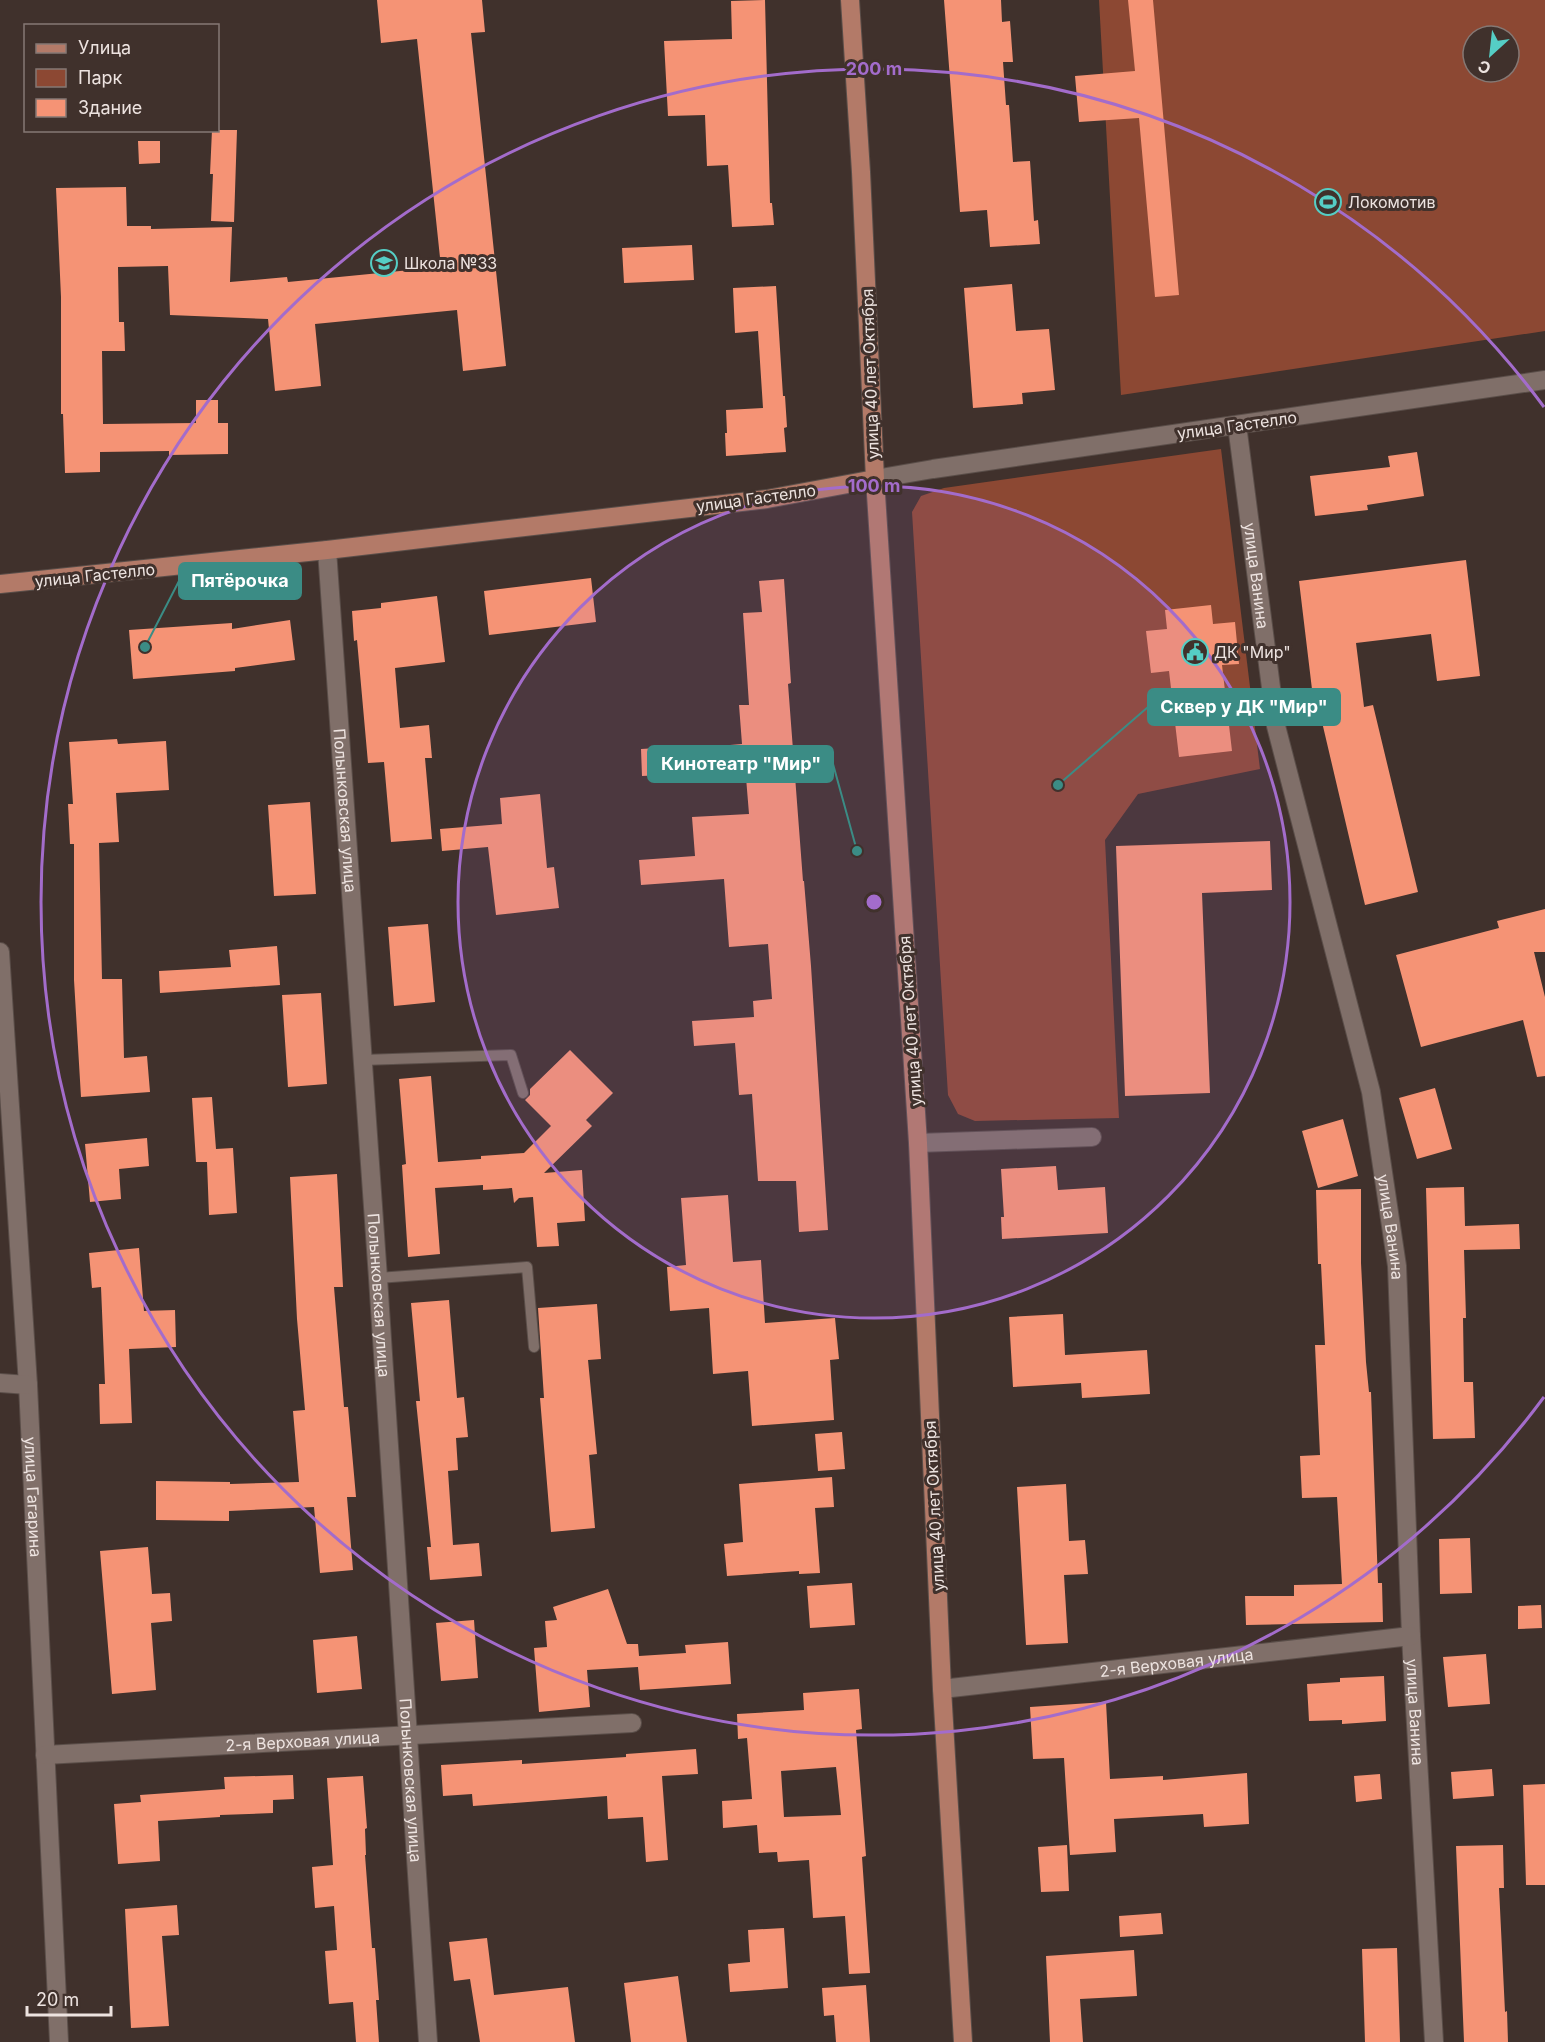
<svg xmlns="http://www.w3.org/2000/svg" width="1545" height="2042" viewBox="0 0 1545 2042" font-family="Inter,sans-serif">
<rect width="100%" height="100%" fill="#40312c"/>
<!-- green -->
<path fill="#8c4833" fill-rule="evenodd" d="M 1099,0 L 1545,0 L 1545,331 L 1121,395 ZM 1473,36 L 1509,36 L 1509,72 L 1473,72 Z
M 1221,449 L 1260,769 L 1138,794 L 1105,840 L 1119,1118 L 975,1121 L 958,1114 L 948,1095 L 912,512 L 921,496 L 944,488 Z"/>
<!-- building -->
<path fill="#f59375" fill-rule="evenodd" d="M 377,0 L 482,0 L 485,32 L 471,33 L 506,366 L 463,371 L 457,310 L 315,324 L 321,386 L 275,391 L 268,319 L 170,315 L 168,266 L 118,267 L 119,322 L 124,322 L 125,351 L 102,351 L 103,424 L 196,423 L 196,400 L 218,400 L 218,423 L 228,423 L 228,454 L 169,455 L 169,451 L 100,452 L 100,472 L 65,473 L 63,414 L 61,414 L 61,297 L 56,188 L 126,187 L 127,226 L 151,226 L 151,229 L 232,227 L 230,282 L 287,277 L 288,282 L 441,267 L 417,39 L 381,43 Z
M 765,0 L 770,203 L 772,203 L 774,225 L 732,227 L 728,165 L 707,166 L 705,115 L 668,116 L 664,41 L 732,39 L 731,1 Z
M 944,0 L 1001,0 L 1002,22 L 1010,21 L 1013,62 L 1003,62 L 1006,105 L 1009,105 L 1013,162 L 1030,161 L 1034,221 L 1038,220 L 1040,244 L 990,247 L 987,210 L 960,212 Z
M 1128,0 L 1153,0 L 1179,295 L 1155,297 L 1139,118 L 1079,122 L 1075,76 L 1135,71 Z
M 212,130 L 237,130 L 234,222 L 211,221 L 213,174 L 210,174 Z
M 138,141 L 160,141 L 160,163 L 139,164 Z
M 692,245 L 694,280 L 624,283 L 622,248 Z
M 1012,284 L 1016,331 L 1049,329 L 1055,390 L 1022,393 L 1023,404 L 973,408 L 964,288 Z
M 776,286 L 783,396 L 785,396 L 787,427 L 784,428 L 786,452 L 726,456 L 725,433 L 727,433 L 726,410 L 763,408 L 758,331 L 735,333 L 733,288 Z
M 1417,452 L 1424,496 L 1367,505 L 1368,510 L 1315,516 L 1310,476 L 1390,467 L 1388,456 Z
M 1466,560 L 1480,676 L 1437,681 L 1431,634 L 1356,643 L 1364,707 L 1373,705 L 1418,892 L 1365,905 L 1318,705 L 1314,706 L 1299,581 Z
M 591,578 L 596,622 L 489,635 L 484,591 Z
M 784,579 L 791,683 L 788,684 L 803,881 L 804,881 L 811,966 L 828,1230 L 799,1232 L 796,1181 L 758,1181 L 752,1094 L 739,1095 L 735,1043 L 694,1046 L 692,1021 L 754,1017 L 753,1001 L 772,999 L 768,944 L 729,947 L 724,879 L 641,885 L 639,860 L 695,856 L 692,817 L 749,814 L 745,765 L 695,768 L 694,748 L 742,744 L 739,705 L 749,705 L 743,613 L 762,612 L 759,581 Z
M 437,596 L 445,662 L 395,668 L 400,728 L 429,725 L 432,758 L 425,758 L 432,839 L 391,842 L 384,762 L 368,763 L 357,640 L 354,641 L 352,611 L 381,608 L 381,603 Z
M 1211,605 L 1213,624 L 1235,622 L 1239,664 L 1222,665 L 1232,751 L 1179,757 L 1169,671 L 1151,673 L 1146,631 L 1167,629 L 1165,610 Z
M 290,620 L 295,660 L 235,668 L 235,671 L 133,679 L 129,630 L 232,623 L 232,629 Z
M 117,739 L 118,744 L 166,741 L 169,790 L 116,793 L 119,842 L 99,843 L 102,979 L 122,979 L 124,1058 L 147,1056 L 150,1092 L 81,1097 L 74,980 L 74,844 L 70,844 L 68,804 L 73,804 L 69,742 Z
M 674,747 L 676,769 L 663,770 L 664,775 L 642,776 L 641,749 Z
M 540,794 L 547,868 L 554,867 L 559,908 L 496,915 L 488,847 L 442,851 L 440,829 L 502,824 L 500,798 Z
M 310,802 L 316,894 L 274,896 L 268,805 Z
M 1270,841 L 1272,890 L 1202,893 L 1210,1093 L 1125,1096 L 1116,846 Z
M 1545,909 L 1545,952 L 1534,952 L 1545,997 L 1545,1076 L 1537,1077 L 1523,1020 L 1421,1047 L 1396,955 L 1499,928 L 1497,921 Z
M 428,924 L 435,1002 L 394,1006 L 388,927 Z
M 277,946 L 280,985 L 160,993 L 159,971 L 231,967 L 229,950 Z
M 321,993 L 327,1084 L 288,1087 L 282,995 Z
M 570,1050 L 613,1093 L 586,1120 L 592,1126 L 544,1173 L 582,1170 L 585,1221 L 557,1223 L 559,1246 L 537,1247 L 533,1197 L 519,1198 L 514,1203 L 512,1188 L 483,1190 L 483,1185 L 435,1188 L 440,1254 L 408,1257 L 402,1165 L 406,1164 L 399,1079 L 431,1076 L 438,1162 L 481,1159 L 481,1156 L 524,1153 L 551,1126 L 525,1100 L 530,1095 L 530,1089 Z
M 1435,1088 L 1452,1149 L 1417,1159 L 1399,1098 Z
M 212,1097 L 216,1149 L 233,1148 L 237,1213 L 209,1215 L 207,1162 L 196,1162 L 192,1098 Z
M 1343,1119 L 1358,1176 L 1318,1188 L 1302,1131 Z
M 147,1138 L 149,1166 L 119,1169 L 121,1199 L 90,1202 L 85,1144 Z
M 1056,1166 L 1058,1190 L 1105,1187 L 1108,1233 L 1002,1239 L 1001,1217 L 1004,1217 L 1001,1169 Z
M 337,1174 L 343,1287 L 334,1287 L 344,1407 L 348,1407 L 356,1497 L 347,1497 L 353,1570 L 320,1573 L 314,1507 L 229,1511 L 229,1521 L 156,1520 L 156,1481 L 230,1482 L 230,1484 L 299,1482 L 293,1411 L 305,1410 L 297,1319 L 290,1177 Z
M 1464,1187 L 1465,1226 L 1519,1224 L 1520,1249 L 1464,1250 L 1466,1318 L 1463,1318 L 1464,1382 L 1473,1382 L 1475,1438 L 1433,1439 L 1426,1188 Z
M 1361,1189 L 1361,1263 L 1366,1362 L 1369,1392 L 1371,1392 L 1378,1583 L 1382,1583 L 1383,1622 L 1246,1625 L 1245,1596 L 1294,1596 L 1294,1585 L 1342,1584 L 1337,1497 L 1302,1498 L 1300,1456 L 1320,1455 L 1315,1345 L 1325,1345 L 1321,1264 L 1318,1264 L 1316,1190 Z
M 728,1195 L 733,1262 L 761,1260 L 765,1323 L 835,1318 L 839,1359 L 830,1360 L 834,1420 L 752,1426 L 748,1371 L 713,1374 L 709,1308 L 670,1311 L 667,1267 L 686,1265 L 681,1198 Z
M 139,1248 L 144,1311 L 175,1310 L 176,1347 L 129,1349 L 132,1423 L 100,1424 L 99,1384 L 105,1384 L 101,1287 L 92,1288 L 89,1253 Z
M 449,1300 L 457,1398 L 464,1397 L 468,1437 L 456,1438 L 458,1470 L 448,1471 L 453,1545 L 479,1543 L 482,1576 L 430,1580 L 427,1547 L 431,1547 L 416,1401 L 420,1401 L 411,1303 Z
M 597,1304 L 601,1359 L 588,1360 L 597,1454 L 589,1455 L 595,1528 L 551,1532 L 540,1398 L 544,1398 L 538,1308 Z
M 1063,1314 L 1065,1355 L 1147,1350 L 1150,1394 L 1082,1398 L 1081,1383 L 1013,1387 L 1009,1317 Z
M 842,1432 L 845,1469 L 818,1471 L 815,1434 Z
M 832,1477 L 834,1507 L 815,1508 L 820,1573 L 799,1574 L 799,1571 L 727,1576 L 724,1544 L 743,1542 L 739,1484 Z
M 1066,1484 L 1069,1541 L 1085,1540 L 1088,1574 L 1064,1575 L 1068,1643 L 1026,1645 L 1017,1487 Z
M 1470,1538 L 1472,1593 L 1440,1594 L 1439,1539 Z
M 148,1547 L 152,1594 L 170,1593 L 172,1621 L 151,1623 L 156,1690 L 112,1694 L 100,1551 Z
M 852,1583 L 855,1625 L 810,1628 L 807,1586 Z
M 608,1589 L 627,1644 L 638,1644 L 639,1656 L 686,1653 L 685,1645 L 728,1642 L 731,1684 L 640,1690 L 638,1667 L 587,1670 L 590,1707 L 539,1712 L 534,1648 L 547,1647 L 545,1621 L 557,1620 L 553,1607 Z
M 1541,1605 L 1542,1628 L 1518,1629 L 1518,1606 Z
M 474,1620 L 478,1678 L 441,1681 L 436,1623 Z
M 357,1636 L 362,1689 L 317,1693 L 313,1640 Z
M 1486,1654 L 1490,1704 L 1448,1707 L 1443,1657 Z
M 1384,1676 L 1386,1721 L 1342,1724 L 1342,1720 L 1309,1721 L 1307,1684 L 1340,1682 L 1340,1678 Z
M 859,1689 L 862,1729 L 856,1730 L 866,1856 L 862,1857 L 870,1973 L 849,1974 L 845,1916 L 813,1918 L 809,1860 L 778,1862 L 777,1852 L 759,1853 L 757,1825 L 723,1828 L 722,1801 L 752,1799 L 747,1738 L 738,1739 L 737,1714 L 804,1710 L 803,1693 ZM 836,1767 L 841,1815 L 784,1817 L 781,1771 Z
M 1106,1702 L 1110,1779 L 1163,1776 L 1163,1780 L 1247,1773 L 1249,1824 L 1204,1827 L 1203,1814 L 1114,1819 L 1116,1852 L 1070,1855 L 1064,1758 L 1033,1759 L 1030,1707 Z
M 696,1749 L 698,1774 L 662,1776 L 668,1860 L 646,1862 L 643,1817 L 608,1819 L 607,1796 L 473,1806 L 472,1794 L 443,1796 L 441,1765 L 522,1760 L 522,1764 L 626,1757 L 626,1754 Z
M 1492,1769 L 1494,1796 L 1453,1799 L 1451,1772 Z
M 1380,1774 L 1382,1799 L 1356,1802 L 1354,1776 Z
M 293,1775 L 294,1799 L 273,1800 L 273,1813 L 220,1815 L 220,1817 L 158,1821 L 160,1861 L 118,1864 L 114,1804 L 141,1802 L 140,1795 L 225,1789 L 224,1777 Z
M 363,1776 L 367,1828 L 365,1829 L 366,1855 L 365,1855 L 372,1948 L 375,1948 L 379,2000 L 376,2000 L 379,2042 L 356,2042 L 353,2002 L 329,2004 L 325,1951 L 337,1950 L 334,1906 L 315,1908 L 312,1867 L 333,1865 L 327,1778 Z
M 1545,1784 L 1545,1885 L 1526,1885 L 1523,1785 Z
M 1067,1845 L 1069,1891 L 1041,1892 L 1038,1847 Z
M 1503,1845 L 1504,1888 L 1499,1888 L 1505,2012 L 1507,2011 L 1508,2042 L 1464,2042 L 1456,1846 Z
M 177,1905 L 179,1935 L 162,1936 L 169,2026 L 131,2028 L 125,1909 Z
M 1161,1913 L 1163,1934 L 1120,1937 L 1119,1916 Z
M 784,1928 L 788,1988 L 730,1992 L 728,1964 L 750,1962 L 748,1930 Z
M 487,1938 L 494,1995 L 568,1987 L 575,2042 L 480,2042 L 470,1979 L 454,1981 L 449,1942 Z
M 1397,1948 L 1400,2042 L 1365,2042 L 1362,1949 Z
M 1134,1950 L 1137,1996 L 1080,1999 L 1083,2042 L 1050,2042 L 1046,1956 Z
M 678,1976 L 687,2042 L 631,2042 L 624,1983 Z
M 866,1985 L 870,2042 L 836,2042 L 834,2015 L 824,2016 L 822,1988 Z"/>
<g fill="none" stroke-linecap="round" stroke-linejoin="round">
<defs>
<path id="service" d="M 363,1060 L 511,1055 L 523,1093
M 378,1278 L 527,1267 L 534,1347"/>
<g id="minor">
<path id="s1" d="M 1237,425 L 1276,726 L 1371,1092 L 1397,1266 L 1411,1636 L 1434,2042"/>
<path id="s2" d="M 327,550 L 378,1278 L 428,2042"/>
<path id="s3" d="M 0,952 L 28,1385 L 59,2042"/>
<path d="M 918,1143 L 1092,1137"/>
<path d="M 0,1383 L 28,1385"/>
<path id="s4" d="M 942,1689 L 1411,1636"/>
<path id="s5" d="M 45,1755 L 632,1723"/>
</g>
<path id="tertiary" d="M 875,479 L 933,469 L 1545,380"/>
<path id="primary" d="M 850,0 L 861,172 L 875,479 L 918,1143 L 942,1689 L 963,2042
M 0,584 L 327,550 L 767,499 L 875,479"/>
</defs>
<!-- service casing -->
<use href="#service" stroke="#5a4e49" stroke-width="12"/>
<!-- minor casing -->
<use href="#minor" stroke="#5a4e49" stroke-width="20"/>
<!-- tertiary casing -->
<use href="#tertiary" stroke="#5a4e49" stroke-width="20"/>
<!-- primary casing -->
<use href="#primary" stroke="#5a4e49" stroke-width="20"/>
<!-- service -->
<use href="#service" stroke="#806f69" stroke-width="10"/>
<!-- minor -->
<use href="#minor" stroke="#806f69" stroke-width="18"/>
<!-- tertiary -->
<use href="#tertiary" stroke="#806f69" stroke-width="18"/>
<!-- primary -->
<use href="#primary" stroke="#b37a68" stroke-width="18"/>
</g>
<!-- distance rings -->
<circle cx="874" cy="902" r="416" fill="#a36ccb" fill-opacity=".12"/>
<g fill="none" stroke="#a36ccb" stroke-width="3">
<circle cx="874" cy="902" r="416"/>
<path d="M1544 1397A833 833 0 1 1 1544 407"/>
</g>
<!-- icons -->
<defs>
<symbol id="stadium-ring" viewBox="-11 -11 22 22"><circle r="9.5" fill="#40312c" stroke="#55cec5" stroke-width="1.5"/><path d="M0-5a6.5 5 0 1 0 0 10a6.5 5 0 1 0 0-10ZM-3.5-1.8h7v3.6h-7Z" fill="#55cec5"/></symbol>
<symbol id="school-ring" viewBox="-11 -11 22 22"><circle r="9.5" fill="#40312c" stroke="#55cec5" stroke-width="1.5"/><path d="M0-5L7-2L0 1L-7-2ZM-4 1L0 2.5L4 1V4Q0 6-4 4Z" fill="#55cec5"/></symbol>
<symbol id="civic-ring" viewBox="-11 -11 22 22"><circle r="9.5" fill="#40312c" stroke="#55cec5" stroke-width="1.5"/><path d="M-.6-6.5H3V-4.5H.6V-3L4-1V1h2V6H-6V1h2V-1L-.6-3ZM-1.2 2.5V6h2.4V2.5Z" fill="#55cec5"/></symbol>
</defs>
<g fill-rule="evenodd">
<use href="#stadium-ring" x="1313" y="187" width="30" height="30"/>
<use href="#school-ring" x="369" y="248" width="30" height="30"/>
<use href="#civic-ring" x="1180" y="637" width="30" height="30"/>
</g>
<g text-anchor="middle" stroke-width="6" stroke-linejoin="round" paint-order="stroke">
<!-- poi labels -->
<g font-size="16" fill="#ede3e0" stroke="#40312c" text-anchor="start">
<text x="1348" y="208">Локомотив</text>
<text x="404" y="269">Школа №33</text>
<text x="1214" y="658">ДК "Мир"</text>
</g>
<!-- street labels -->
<g font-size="16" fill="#ede3e0" stroke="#40312c">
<text transform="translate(870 374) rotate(-92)" y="6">улица 40 лет Октября</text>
<text transform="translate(1237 425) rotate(-8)" y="6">улица Гастелло</text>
<text transform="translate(756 498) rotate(-8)" y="6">улица Гастелло</text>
<text transform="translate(95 575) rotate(-6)" y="6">улица Гастелло</text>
<text dy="6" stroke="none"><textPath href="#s1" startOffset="152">улица Ванина</textPath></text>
<text dy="6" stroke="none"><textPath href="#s2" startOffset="261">Полынковская улица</textPath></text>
<text transform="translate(910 1021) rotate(-94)" y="6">улица 40 лет Октября</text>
<text dy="6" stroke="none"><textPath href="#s1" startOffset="818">улица Ванина</textPath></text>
<text dy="6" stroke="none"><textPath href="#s2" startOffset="747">Полынковская улица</textPath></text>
<text dy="6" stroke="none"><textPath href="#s3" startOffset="546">улица Гагарина</textPath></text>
<text transform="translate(934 1506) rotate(-93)" y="6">улица 40 лет Октября</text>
<text dy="6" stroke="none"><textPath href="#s4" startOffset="236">2-я Верховая улица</textPath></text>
<text dy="6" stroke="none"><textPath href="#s1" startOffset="1304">улица Ванина</textPath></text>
<text dy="6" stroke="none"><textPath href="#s5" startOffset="258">2-я Верховая улица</textPath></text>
<text dy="6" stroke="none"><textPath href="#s2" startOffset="1233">Полынковская улица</textPath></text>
</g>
</g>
<circle cx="874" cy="902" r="9" fill="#a36ccb" stroke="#40312c" stroke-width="3"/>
<g font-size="18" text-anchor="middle" font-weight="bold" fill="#a36ccb" stroke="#40312c" stroke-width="6" stroke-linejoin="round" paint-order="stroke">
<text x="874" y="75">200 m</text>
<text x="874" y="492">100 m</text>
</g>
<!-- callouts -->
<path fill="none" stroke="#3b8c85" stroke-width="2" d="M145 647L179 581M1058 785L1148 707M857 851L833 764"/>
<g fill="#3b8c85" stroke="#40312c" stroke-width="2">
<circle cx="145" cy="647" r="6"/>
<circle cx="1058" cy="785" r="6"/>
<circle cx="857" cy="851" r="6"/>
</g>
<g fill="#3b8c85" stroke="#3b8c85" stroke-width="2">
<rect x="179" y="563" width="122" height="36" rx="6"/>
<rect x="1148" y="689" width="192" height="36" rx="6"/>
<rect x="648" y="746" width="185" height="36" rx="6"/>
</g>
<g font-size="18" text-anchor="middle" font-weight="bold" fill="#fff">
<text x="240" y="587">Пятёрочка</text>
<text x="1244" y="713">Сквер у ДК "Мир"</text>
<text x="741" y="770">Кинотеатр "Мир"</text>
</g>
<!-- legend -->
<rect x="24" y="24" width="195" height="108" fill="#40312c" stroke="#857874" stroke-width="1.5"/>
<rect x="36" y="44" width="30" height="9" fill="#b37a68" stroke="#857874" stroke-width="1.5"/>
<text x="78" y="54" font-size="18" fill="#ede3e0">Улица</text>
<rect x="36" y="69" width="30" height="18" fill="#8c4833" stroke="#857874" stroke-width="1.5"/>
<text x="78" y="84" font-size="18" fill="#ede3e0">Парк</text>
<rect x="36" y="99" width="30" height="18" fill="#f59375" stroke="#857874" stroke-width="1.5"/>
<text x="78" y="114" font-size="18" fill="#ede3e0">Здание</text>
<!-- north arrow -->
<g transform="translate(1491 54) rotate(207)"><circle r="28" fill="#40312c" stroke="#857874" stroke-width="1.5"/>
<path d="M0-4.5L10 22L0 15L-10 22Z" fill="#55cec5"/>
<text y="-9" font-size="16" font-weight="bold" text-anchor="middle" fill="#ede3e0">С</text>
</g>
<!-- scale -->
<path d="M27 2006v9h84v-9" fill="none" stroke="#ede3e0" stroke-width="3"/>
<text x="36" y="2006" font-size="18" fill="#ede3e0" stroke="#40312c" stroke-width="4.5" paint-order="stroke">20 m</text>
</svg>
